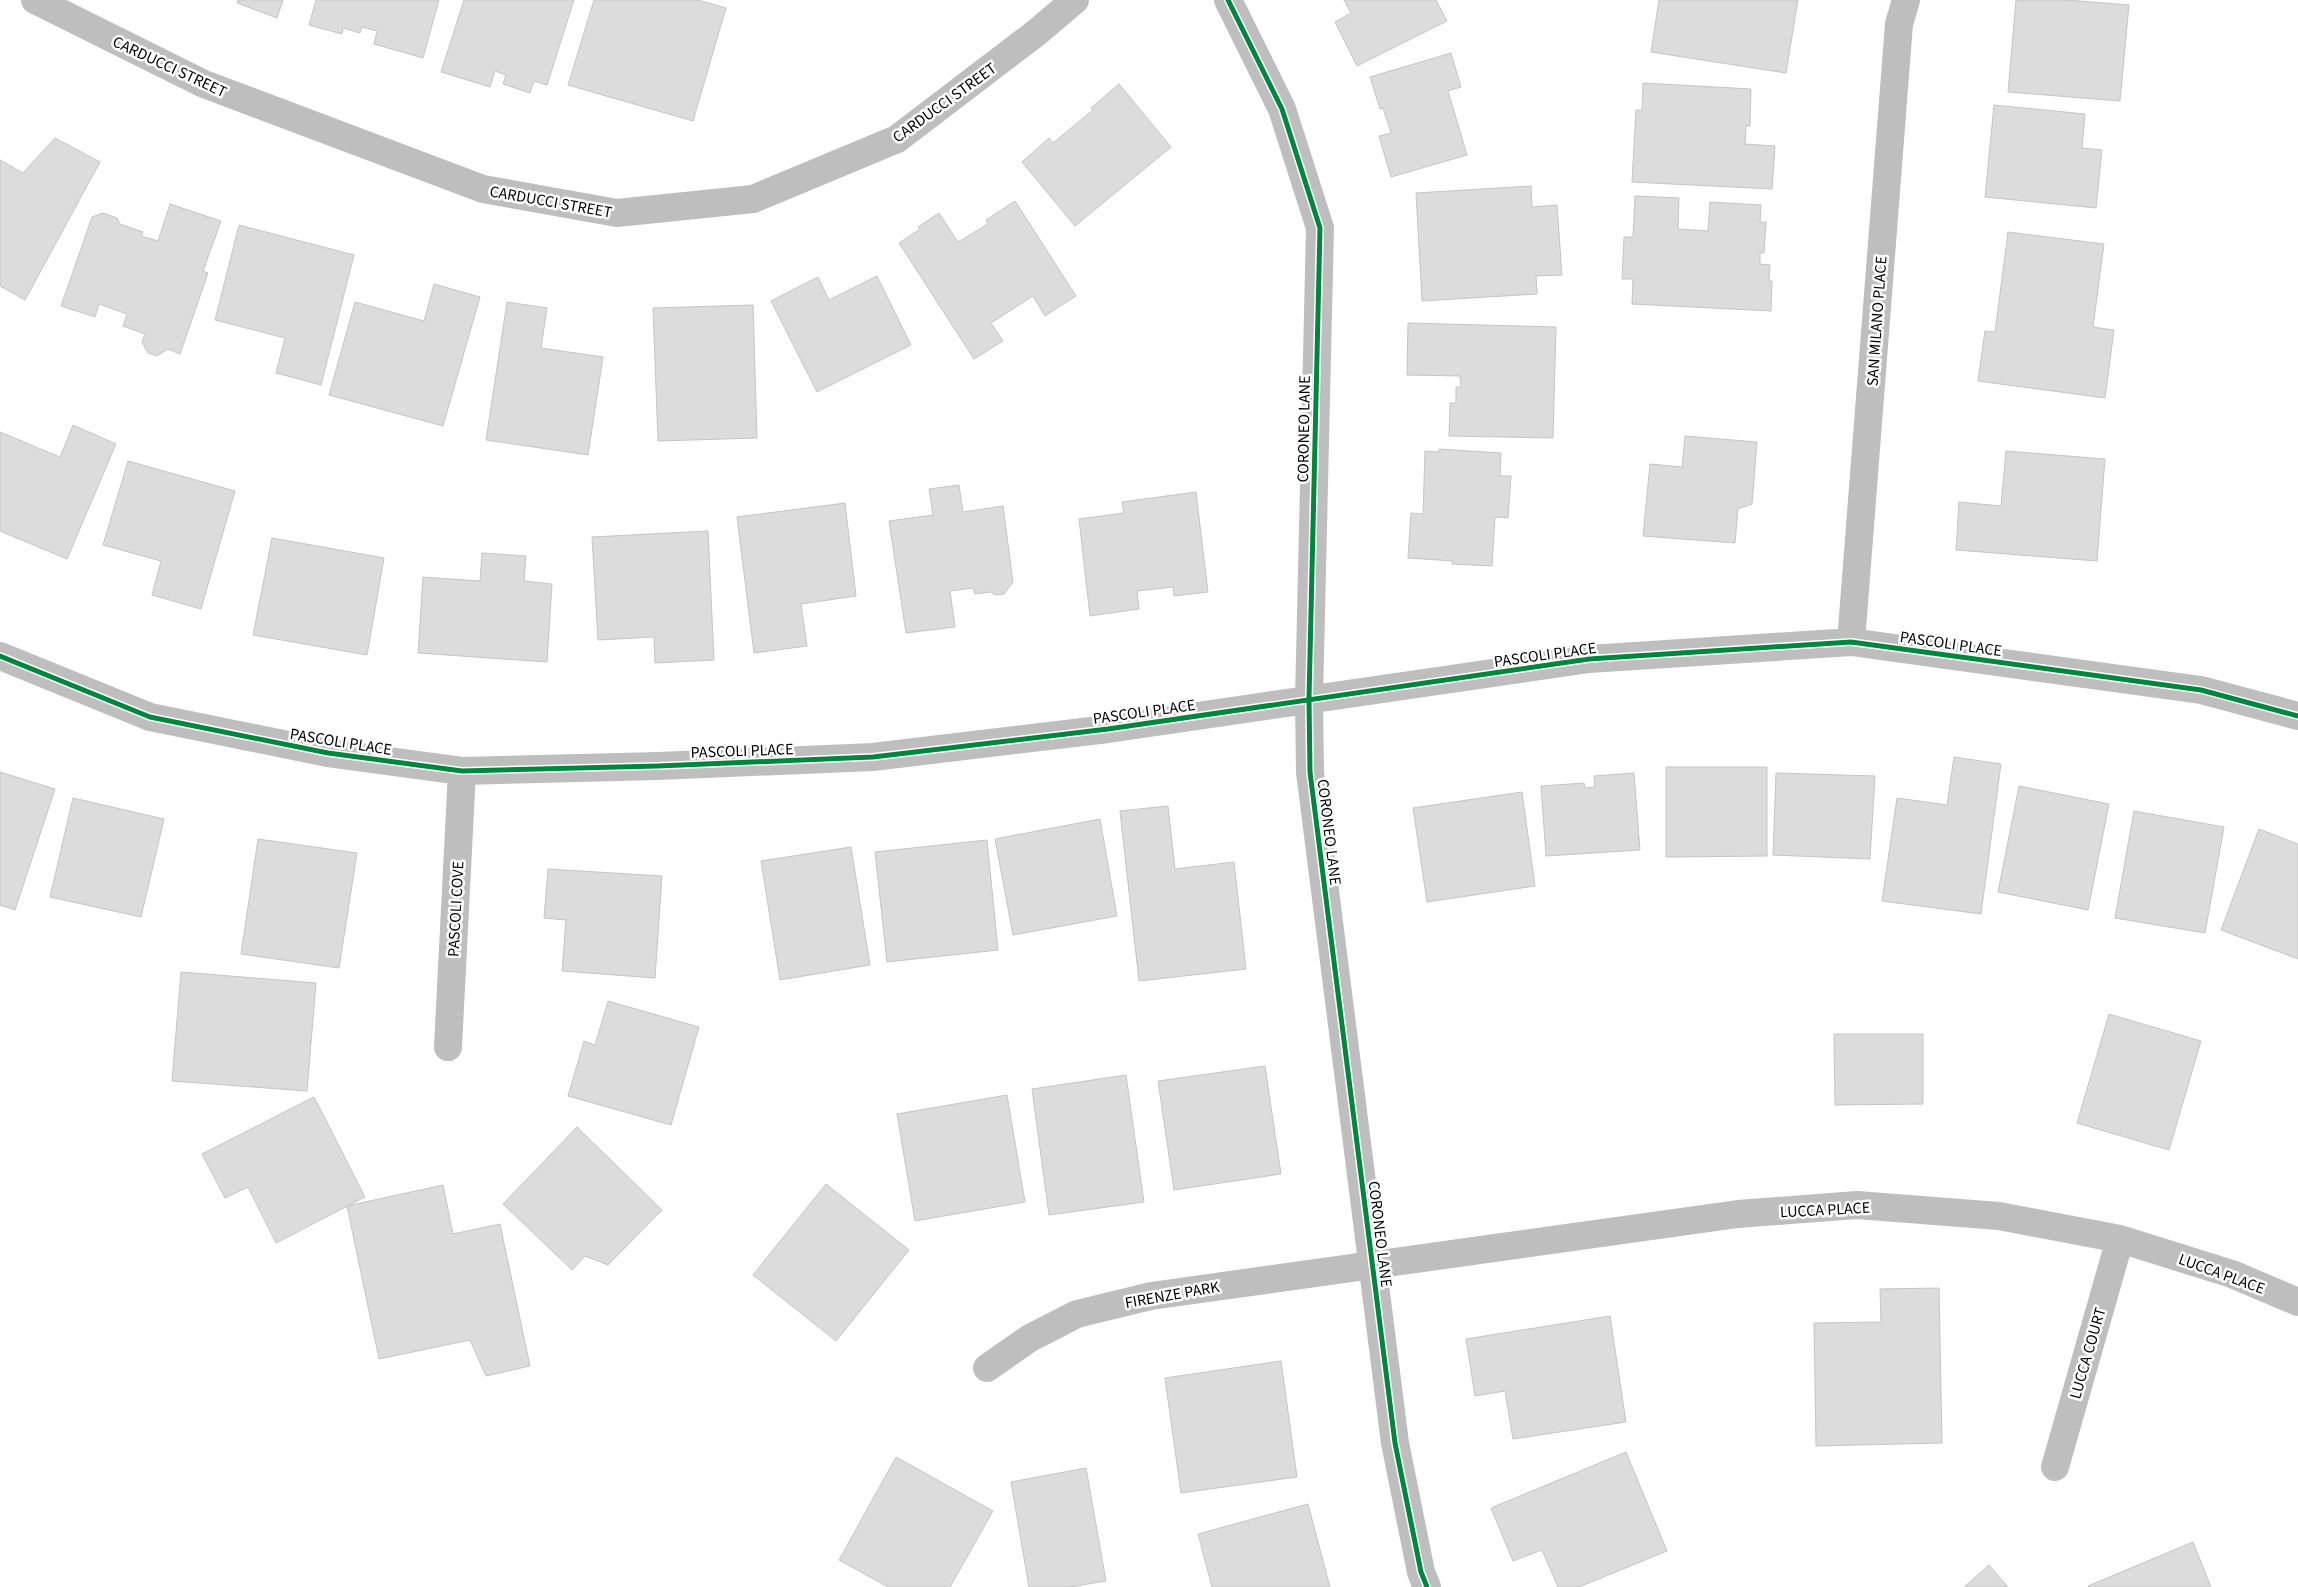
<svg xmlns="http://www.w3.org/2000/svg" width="2298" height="1587" viewBox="0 0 2298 1587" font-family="'Source Sans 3',sans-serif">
<rect width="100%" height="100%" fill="#fff"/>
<!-- building -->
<path fill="#dcdcdc" stroke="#c5c5c5" d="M 238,0 L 283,0 L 277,18 L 237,3 Z
M 316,0 L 439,0 L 423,58 L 374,44 L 377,31 L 362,27 L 360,33 L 343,28 L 342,34 L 309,25 Z
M 464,0 L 574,0 L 547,85 L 534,81 L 530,93 L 503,84 L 506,75 L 495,71 L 490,87 L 441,72 Z
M 594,0 L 698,0 L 726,8 L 693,121 L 568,85 Z
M 1344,0 L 1436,0 L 1447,21 L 1357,66 L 1335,22 L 1351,13 Z
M 1659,0 L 1798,0 L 1786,73 L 1651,52 Z
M 2016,0 L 2067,0 L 2129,5 L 2120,101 L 2008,92 Z
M 1451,53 L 1461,87 L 1448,91 L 1467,155 L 1391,177 L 1379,136 L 1391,133 L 1383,108 L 1380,109 L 1370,77 Z
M 1643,83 L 1751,89 L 1750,126 L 1746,126 L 1745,144 L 1775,146 L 1772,189 L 1632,182 L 1636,110 L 1642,110 Z
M 1119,84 L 1171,147 L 1075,226 L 1022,162 L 1049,138 L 1053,143 L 1093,110 L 1091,108 Z
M 1994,105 L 2085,114 L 2082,148 L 2102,150 L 2096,208 L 1985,197 Z
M 55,138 L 100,162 L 25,300 L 0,286 L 0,160 L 23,173 Z
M 1531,186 L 1532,207 L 1557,205 L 1562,275 L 1536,276 L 1537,294 L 1422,301 L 1416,193 Z
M 1635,196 L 1679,198 L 1678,229 L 1708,231 L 1710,202 L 1761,205 L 1760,222 L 1766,222 L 1764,253 L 1760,253 L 1760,264 L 1770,265 L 1769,281 L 1772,281 L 1771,311 L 1632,304 L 1633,279 L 1622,279 L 1624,237 L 1633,237 Z
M 1015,201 L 1076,296 L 1045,316 L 1033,296 L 991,323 L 1003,341 L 974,359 L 899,243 L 920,229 L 918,227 L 939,213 L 958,242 L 988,224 L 986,220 Z
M 170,204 L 221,221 L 203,271 L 208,273 L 180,354 L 168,349 L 157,356 L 148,353 L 142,342 L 145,334 L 123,326 L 127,314 L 99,304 L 95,317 L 61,306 L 92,217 L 103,213 L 117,218 L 120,224 L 143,232 L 141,236 L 158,241 Z
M 239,225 L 354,255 L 321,385 L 276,373 L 285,338 L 215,320 Z
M 2008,232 L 2104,244 L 2093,327 L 2114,330 L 2105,398 L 1978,381 L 1985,331 L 1995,332 Z
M 877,276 L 911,345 L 817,392 L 771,301 L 818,277 L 829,300 Z
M 434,284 L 480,297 L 443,426 L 329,395 L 355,302 L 424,321 Z
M 507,302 L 547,308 L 541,348 L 603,357 L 588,455 L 486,440 Z
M 753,305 L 757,438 L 658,441 L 653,308 Z
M 1408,323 L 1556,327 L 1553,438 L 1449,436 L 1450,403 L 1456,403 L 1456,387 L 1461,387 L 1460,376 L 1407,375 Z
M 73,425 L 116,444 L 67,559 L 0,531 L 0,432 L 60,457 Z
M 1685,436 L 1757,442 L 1752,504 L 1738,509 L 1735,543 L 1643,536 L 1650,464 L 1682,467 Z
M 1439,449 L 1501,453 L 1500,476 L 1511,476 L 1508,518 L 1495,517 L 1492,566 L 1452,564 L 1453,561 L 1408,558 L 1411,513 L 1423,514 L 1425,451 L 1439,452 Z
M 2006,451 L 2105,459 L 2097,561 L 1956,550 L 1959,502 L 2001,506 Z
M 128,461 L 235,491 L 201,609 L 152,595 L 161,561 L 103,545 Z
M 959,485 L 963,512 L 1003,506 L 1013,582 L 1004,594 L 995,595 L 991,592 L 975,594 L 973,588 L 950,591 L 955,627 L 906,633 L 889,521 L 933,515 L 929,489 Z
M 1196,492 L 1208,592 L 1174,596 L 1173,587 L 1137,591 L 1139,609 L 1090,616 L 1079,519 L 1124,513 L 1122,502 Z
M 845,503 L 856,596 L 801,604 L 807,646 L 754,653 L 737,517 Z
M 708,531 L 714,660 L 655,663 L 654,637 L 598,640 L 592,537 Z
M 272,538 L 384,558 L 367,655 L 253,635 Z
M 482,553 L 526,556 L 524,581 L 552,584 L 547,662 L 418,653 L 423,577 L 480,581 Z
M 1954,757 L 2001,764 L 1981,914 L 1882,901 L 1897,798 L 1947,805 Z
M 1666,767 L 1767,767 L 1767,856 L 1666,857 Z
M 0,772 L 55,789 L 15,910 L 0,905 Z
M 1634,773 L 1640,850 L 1546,856 L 1541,786 L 1584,783 L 1585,788 L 1595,787 L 1594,776 Z
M 1776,773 L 1875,776 L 1870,859 L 1773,855 Z
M 2019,786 L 2109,804 L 2088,910 L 1998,892 Z
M 1522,792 L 1535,886 L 1427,902 L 1413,808 Z
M 73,798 L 164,819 L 141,917 L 50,897 Z
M 1168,806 L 1175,869 L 1234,862 L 1246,969 L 1139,981 L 1120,811 Z
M 2134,811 L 2224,827 L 2205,933 L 2115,918 Z
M 1100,819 L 1117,916 L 1013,935 L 995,839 Z
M 2259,829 L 2298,844 L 2298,959 L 2221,930 Z
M 258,839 L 357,853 L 339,968 L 241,954 Z
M 987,840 L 998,950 L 887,962 L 875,852 Z
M 851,847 L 870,965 L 780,980 L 761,861 Z
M 548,869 L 662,876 L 655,978 L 562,971 L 566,920 L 544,918 Z
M 181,972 L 316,983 L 307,1091 L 172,1081 Z
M 608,1001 L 699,1027 L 671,1125 L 568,1096 L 584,1041 L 595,1045 Z
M 2109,1014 L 2201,1041 L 2169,1150 L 2077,1123 Z
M 1834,1034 L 1923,1034 L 1923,1104 L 1835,1105 Z
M 1265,1066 L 1281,1174 L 1174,1190 L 1158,1081 Z
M 1126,1075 L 1144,1202 L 1049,1215 L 1032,1089 Z
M 1007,1095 L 1025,1202 L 915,1221 L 897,1114 Z
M 314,1097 L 365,1197 L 276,1243 L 248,1187 L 225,1198 L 202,1154 Z
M 577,1127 L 662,1210 L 608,1265 L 585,1256 L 572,1270 L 503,1204 Z
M 826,1184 L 909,1250 L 836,1341 L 753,1275 Z
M 443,1185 L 453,1234 L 500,1224 L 530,1366 L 486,1376 L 470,1340 L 379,1359 L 347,1206 Z
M 1939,1288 L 1942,1443 L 1816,1446 L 1814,1323 L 1881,1322 L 1880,1289 Z
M 1610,1316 L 1626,1422 L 1513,1439 L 1505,1391 L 1475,1396 L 1466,1339 Z
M 1281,1361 L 1297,1477 L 1181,1493 L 1165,1378 Z
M 1626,1452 L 1667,1551 L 1579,1587 L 1558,1587 L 1542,1550 L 1513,1561 L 1491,1508 Z
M 896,1457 L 993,1511 L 950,1587 L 888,1587 L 839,1560 Z
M 1086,1468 L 1106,1581 L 1070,1587 L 1029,1587 L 1011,1482 Z
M 1308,1504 L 1330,1587 L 1212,1587 L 1198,1534 Z
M 2193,1542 L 2211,1587 L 2089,1587 L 2088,1586 Z
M 1989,1565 L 2008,1587 L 1964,1587 Z"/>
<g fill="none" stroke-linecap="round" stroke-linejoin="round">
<!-- minor -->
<path stroke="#bebebe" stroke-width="28" d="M 35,0 L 204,84 L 483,189 L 617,213 L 753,199 L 897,139 L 1036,33 L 1075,0
M 1228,0 L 1282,109 L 1320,228 L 1309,699 L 1310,772 L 1395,1443 L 1421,1572 L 1427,1587
M 1851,642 L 1899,24 L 1906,0
M 0,656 L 150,717 L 328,753 L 462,771 L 658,766 L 873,757 L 1108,729 L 1589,659 L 1851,642 L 2201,690 L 2298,716
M 448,1047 L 462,771
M 987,1368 L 1030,1338 L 1077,1314 L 1151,1296 L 1738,1214 L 1857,1205 L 1999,1216 L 2120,1239 L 2232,1274 L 2298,1302
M 2055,1467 L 2120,1239"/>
<defs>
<path id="cycleway" d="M 1228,0 L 1282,109 L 1320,228 L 1309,699 L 1310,772 L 1395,1443 L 1421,1572 L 1427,1587
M 0,656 L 150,717 L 328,753 L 462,771 L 658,766 L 873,757 L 1108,729 L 1589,659 L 1851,642 L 2201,690 L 2298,716"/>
</defs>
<!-- cycleway casing -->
<use href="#cycleway" stroke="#fff" stroke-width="8"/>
<!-- cycleway -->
<use href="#cycleway" stroke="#00873e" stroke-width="5"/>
</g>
<g text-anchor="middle" stroke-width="5" stroke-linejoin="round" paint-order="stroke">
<!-- street labels -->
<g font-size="16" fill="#000" stroke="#fff">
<text transform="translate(170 66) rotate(25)" y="6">CARDUCCI STREET</text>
<text transform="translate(944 102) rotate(-36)" y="6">CARDUCCI STREET</text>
<text transform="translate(551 201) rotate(10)" y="6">CARDUCCI STREET</text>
<text transform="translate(1876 321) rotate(-86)" y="6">SAN MILANO PLACE</text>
<text transform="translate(1303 429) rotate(-89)" y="6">CORONEO LANE</text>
<text transform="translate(1951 643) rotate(8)" y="6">PASCOLI PLACE</text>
<text transform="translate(1545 654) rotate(-8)" y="6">PASCOLI PLACE</text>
<text transform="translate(1144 711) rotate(-8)" y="6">PASCOLI PLACE</text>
<text transform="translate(341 741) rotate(9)" y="6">PASCOLI PLACE</text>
<text transform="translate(742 750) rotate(-2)" y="6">PASCOLI PLACE</text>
<text transform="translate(1330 832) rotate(83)" y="6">CORONEO LANE</text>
<text transform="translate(455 909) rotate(-87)" y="6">PASCOLI COVE</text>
<text transform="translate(1825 1209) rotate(-3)" y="6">LUCCA PLACE</text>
<text transform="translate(1381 1234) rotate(83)" y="6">CORONEO LANE</text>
<text transform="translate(2222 1273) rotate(20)" y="6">LUCCA PLACE</text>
<text transform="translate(1172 1294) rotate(-10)" y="6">FIRENZE PARK</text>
<text transform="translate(2087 1353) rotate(-74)" y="6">LUCCA COURT</text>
</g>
</g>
</svg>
